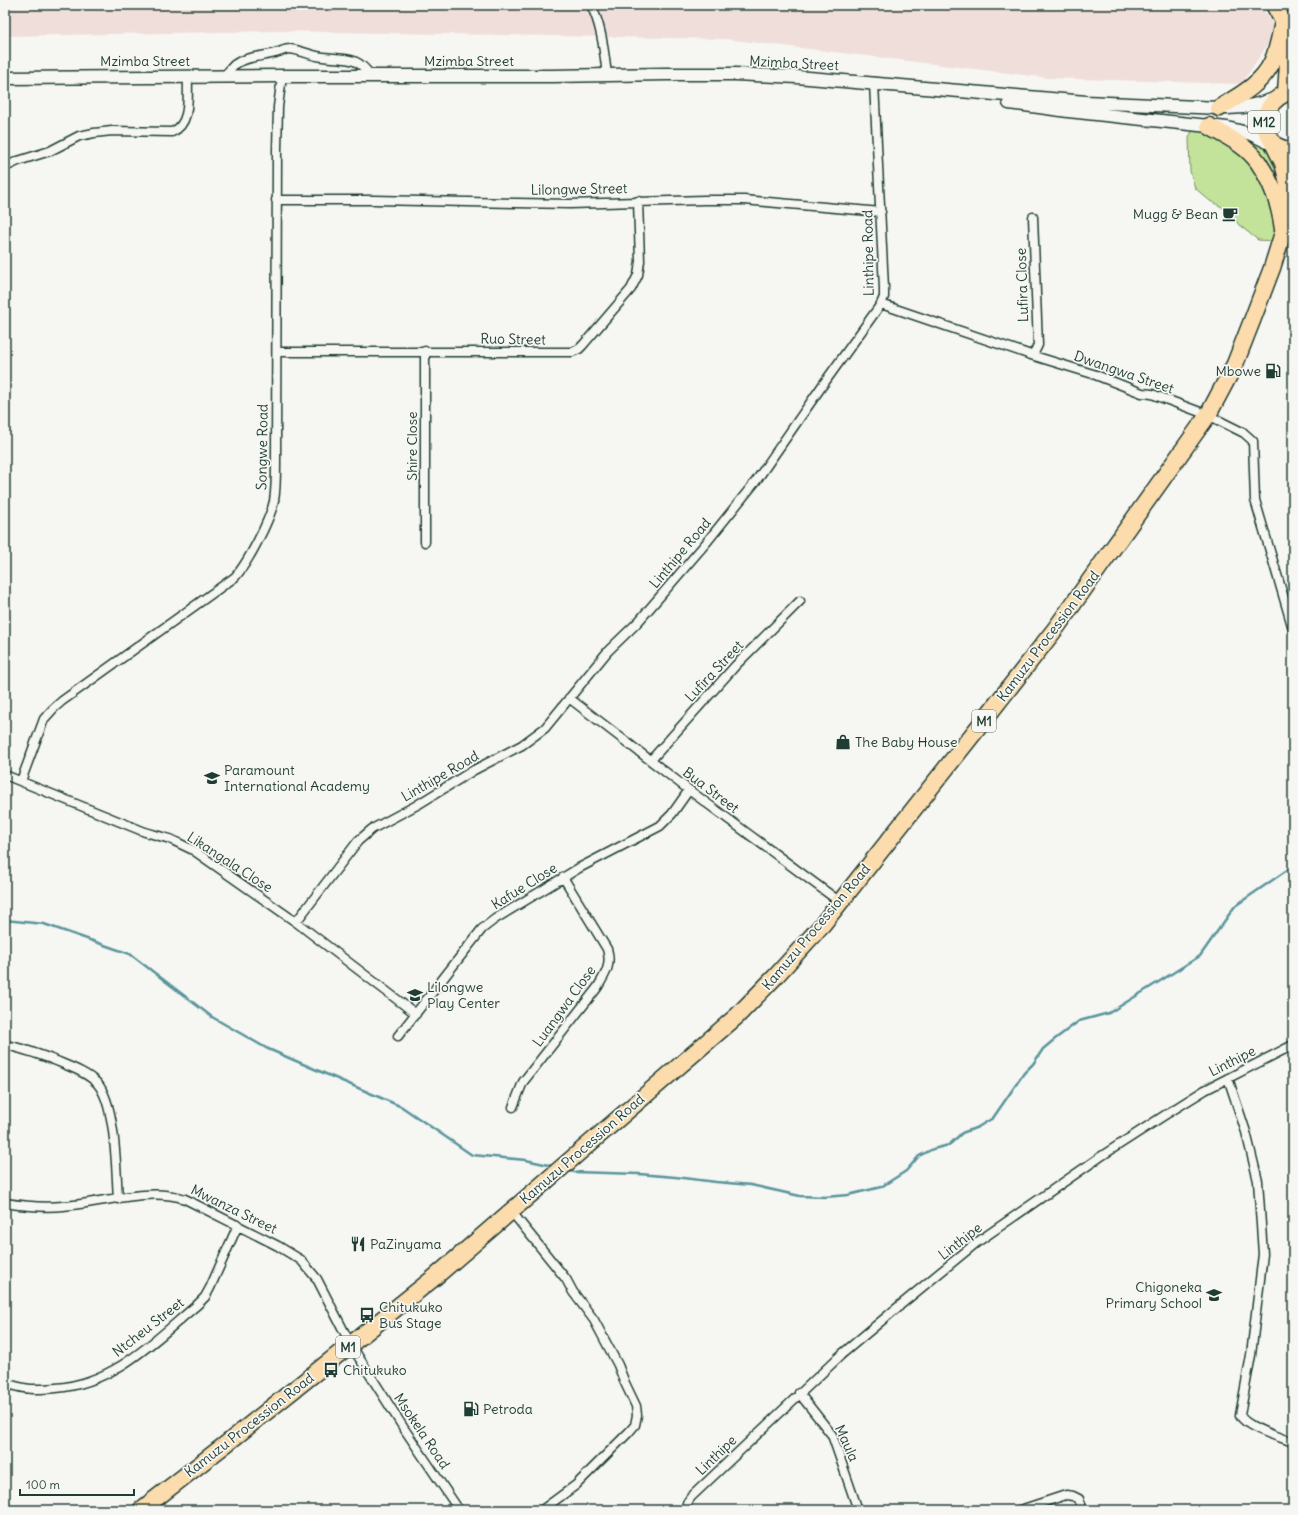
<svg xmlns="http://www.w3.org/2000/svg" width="1298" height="1515" viewBox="0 0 1298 1515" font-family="Delius,sans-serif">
<rect width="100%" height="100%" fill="#f6f6f2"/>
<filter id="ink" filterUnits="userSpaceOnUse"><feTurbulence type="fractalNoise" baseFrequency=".025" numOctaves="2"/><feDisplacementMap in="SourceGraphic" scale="8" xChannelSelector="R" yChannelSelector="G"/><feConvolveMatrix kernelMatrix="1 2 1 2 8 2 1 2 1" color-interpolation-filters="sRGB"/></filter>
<g filter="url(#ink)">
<!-- built -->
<path fill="#f0deda" d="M 5,5 L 1261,5 L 1277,31 L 1241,84 L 1049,78 L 726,39 L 278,31 L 5,36 Z"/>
<!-- green -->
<path fill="#c3e29a" stroke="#719067" d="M 1197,122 L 1222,122 L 1266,128 L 1283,141 L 1293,162 L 1293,165 L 1288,197 L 1272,241 L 1258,240 L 1239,225 L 1228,210 L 1210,201 L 1195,188 L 1190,171 L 1189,137 Z"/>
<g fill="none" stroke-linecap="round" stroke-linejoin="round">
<!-- stream -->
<path stroke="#5a959c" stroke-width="2.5" d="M 5,920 L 44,924 L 130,954 L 212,1017 L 266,1048 L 402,1107 L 472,1155 L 526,1160 L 553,1166
M 567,1170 L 574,1172 L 639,1174 L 675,1177 L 716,1182 L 751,1185 L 800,1196 L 825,1197 L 848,1195 L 881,1187 L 906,1171 L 919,1156 L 933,1149 L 949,1145 L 962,1133 L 978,1127 L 993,1118 L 1024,1073 L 1033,1064 L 1043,1049 L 1055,1039 L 1079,1021 L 1109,1013 L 1200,956 L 1235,906 L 1293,866"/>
<defs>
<path id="street" d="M 591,5 C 602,27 604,51 607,75
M 224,76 C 227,73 231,68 234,65 C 246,56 262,57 275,53 C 280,52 285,49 290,49 C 301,50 311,56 323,57 C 346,60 356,55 371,76
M 5,167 L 18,161 L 50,151 L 79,136 L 94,133 L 112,131 L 172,132 C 192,124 187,95 188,77
M 276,200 L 374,200 L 570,204 L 704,200 L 744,200 L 881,212
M 881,304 L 1031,355 L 1035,351 L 1038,345 L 1033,217
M 277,352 L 572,352 L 579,349 L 583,345 L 631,289 L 638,275 L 640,261 L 638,201
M 1031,355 L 1093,374 L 1142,393 L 1152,394 L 1208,415 L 1244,433 L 1253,441 L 1255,500 L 1293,629
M 425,542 L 425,351
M 569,698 L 689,790 L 840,902
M 651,760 L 736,665 L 800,601
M 5,775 L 145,832 L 170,839 L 193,850 L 296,922 L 416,1014
M 21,781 L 44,719 L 53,709 L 62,701 L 235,577 C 248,563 270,520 274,501 C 276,489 276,476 276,464 L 277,150 L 278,107 L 282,76
M 296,922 L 358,841 L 372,829 L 417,805 L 474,770 L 522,745 L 545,728 L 608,651 L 638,622 L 706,543 L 756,481 L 822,386 L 881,304 L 884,297 L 884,288 L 874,83
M 398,1036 L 482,929 L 495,919 L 579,868 L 660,826 L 672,814 L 689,790
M 5,1045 C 22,1048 38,1054 54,1060 C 68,1066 86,1072 97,1083 C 116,1104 116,1170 118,1199
M 1228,1078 L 1246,1132 L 1258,1181 L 1263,1254 L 1251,1355 L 1240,1415 C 1246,1428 1280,1437 1293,1442
M 513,1107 L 523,1082 L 597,988 C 605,975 612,965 607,949 L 563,877
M 5,1203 C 24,1206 44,1208 63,1206 C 101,1203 149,1187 185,1199 L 278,1246 L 301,1260 L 317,1279 L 351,1345 L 403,1427 L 459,1510
M 511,1211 L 566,1279 L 573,1292 L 594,1320 L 618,1365 L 625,1383 L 636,1406 L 637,1415 L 635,1425 L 629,1432 L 576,1485 L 542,1510
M 5,1383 C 26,1390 35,1390 56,1388 C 115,1383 154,1341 197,1305 L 205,1297 L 210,1288 L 238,1225
M 799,1393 L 832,1435 L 858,1510
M 686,1510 L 687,1503 L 691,1497 L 842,1354 L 904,1302 L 976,1243 L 1100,1157 L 1165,1115 L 1205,1090 L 1293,1045
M 1020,1510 L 1066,1495 L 1073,1496 L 1079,1499 L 1083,1510
M 1292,1510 L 1293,1509"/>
<path id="secondary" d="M 5,78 L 282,76 L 552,76 L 666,74 L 735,74 L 797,77 L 1086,102 L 1219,108 C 1243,108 1255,106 1277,98
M 1009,103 L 1068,111 L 1227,128 L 1251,134 L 1274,145"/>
<path id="highway" d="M 1274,5 C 1277,10 1280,16 1283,21 C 1292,43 1287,70 1286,93
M 1293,91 C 1272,96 1256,118 1270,138 C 1271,140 1273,143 1275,145 C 1280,148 1287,150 1293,151
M 1219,108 C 1239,96 1262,84 1272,62 C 1278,50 1280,35 1283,22
M 1209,126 C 1226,136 1246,145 1258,162 C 1271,181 1280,206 1283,229
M 141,1510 L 226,1444 L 435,1277 L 737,1016 L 775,977 L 822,925 L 977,729 L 1056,628 L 1208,415 L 1235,364 L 1253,318 L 1272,268 L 1291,207 L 1287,179 L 1283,163 L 1274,145"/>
</defs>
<!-- street casing -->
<use href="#street" stroke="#1f3d34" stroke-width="11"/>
<!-- secondary casing -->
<use href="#secondary" stroke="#1f3d34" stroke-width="15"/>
<!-- highway casing -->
<use href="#highway" stroke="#1f3d34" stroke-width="19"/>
<!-- street -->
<use href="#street" stroke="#f6f6f2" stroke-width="8"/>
<!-- secondary -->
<use href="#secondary" stroke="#f6f6f2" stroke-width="12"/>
<!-- highway -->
<use href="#highway" stroke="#fcdcac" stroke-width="16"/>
</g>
</g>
<!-- icons -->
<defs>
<symbol id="cafe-bare" viewBox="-9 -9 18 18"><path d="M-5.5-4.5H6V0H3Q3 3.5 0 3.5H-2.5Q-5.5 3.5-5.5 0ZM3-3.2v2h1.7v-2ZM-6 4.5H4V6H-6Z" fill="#1f3d34" stroke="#f6f6f2" stroke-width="2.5" paint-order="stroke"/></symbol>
<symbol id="fuel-bare" viewBox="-9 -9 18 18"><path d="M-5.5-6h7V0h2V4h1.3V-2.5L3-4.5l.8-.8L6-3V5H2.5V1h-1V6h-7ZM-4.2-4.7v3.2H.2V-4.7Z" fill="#1f3d34" stroke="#f6f6f2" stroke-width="2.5" paint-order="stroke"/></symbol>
<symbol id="shop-bare" viewBox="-9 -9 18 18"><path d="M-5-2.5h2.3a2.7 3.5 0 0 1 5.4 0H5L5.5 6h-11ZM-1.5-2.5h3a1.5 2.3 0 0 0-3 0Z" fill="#1f3d34" stroke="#f6f6f2" stroke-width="2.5" paint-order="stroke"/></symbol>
<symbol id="school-bare" viewBox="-9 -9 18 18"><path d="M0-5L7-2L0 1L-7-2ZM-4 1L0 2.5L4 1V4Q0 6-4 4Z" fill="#1f3d34" stroke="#f6f6f2" stroke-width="2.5" paint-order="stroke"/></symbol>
<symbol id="restaurant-bare" viewBox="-9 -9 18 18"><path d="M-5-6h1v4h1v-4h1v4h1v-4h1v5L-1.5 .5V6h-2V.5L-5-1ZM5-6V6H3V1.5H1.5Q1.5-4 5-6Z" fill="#1f3d34" stroke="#f6f6f2" stroke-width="2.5" paint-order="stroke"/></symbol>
<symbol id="bus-bare" viewBox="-9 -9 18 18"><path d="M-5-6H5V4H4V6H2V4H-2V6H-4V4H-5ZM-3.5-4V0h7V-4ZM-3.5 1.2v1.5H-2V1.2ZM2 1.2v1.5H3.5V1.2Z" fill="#1f3d34" stroke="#f6f6f2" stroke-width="2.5" paint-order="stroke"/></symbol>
</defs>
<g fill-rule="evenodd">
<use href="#cafe-bare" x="1219" y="203" width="22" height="22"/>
<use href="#fuel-bare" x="1262" y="360" width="22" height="22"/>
<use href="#shop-bare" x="832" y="731" width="22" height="22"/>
<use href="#school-bare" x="201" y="767" width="22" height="22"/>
<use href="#school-bare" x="404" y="984" width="22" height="22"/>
<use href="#restaurant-bare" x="347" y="1233" width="22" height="22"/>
<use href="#school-bare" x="1203" y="1284" width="22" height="22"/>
<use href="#bus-bare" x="356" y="1304" width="22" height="22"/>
<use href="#bus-bare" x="320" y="1359" width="22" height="22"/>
<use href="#fuel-bare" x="460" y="1398" width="22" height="22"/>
</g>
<g text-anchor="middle" stroke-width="3.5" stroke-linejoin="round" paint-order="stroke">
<!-- shield labels -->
<g fill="#f6f6f2" stroke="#60746d" stroke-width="1">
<rect x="1248" y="111" width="32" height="22" rx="3"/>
<rect x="972" y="710" width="24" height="22" rx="3"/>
<rect x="336" y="1336" width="24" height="22" rx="3"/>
</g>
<g font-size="13" font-weight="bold" fill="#1f3d34">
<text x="1264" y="127">M12</text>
<text x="984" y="726">M1</text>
<text x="348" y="1352">M1</text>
</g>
<!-- street labels -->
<g font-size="14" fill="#1f3d34" stroke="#f6f6f2">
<text x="145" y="66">Mzimba Street</text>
<text x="469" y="66">Mzimba Street</text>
<text transform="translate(794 63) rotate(3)" y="5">Mzimba Street</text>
<text transform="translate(579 189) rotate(-1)" y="5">Lilongwe Street</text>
<text transform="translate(868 253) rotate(-91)" y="5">Linthipe Road</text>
<text transform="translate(1022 285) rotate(-92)" y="5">Lufira Close</text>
<text transform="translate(513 339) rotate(1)" y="5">Ruo Street</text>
<text transform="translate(1124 372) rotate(19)" y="5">Dwangwa Street</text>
<text transform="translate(412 446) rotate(-90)" y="5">Shire Close</text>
<text transform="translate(262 447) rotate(-89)" y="5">Songwe Road</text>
<text transform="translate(680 553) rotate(-50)" y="5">Linthipe Road</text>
<text transform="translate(1048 636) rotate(-53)" y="5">Kamuzu Procession Road</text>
<text transform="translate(714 671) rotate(-47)" y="5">Lufira Street</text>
<text transform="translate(440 776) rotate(-30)" y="5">Linthipe Road</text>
<text transform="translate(711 790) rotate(37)" y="5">Bua Street</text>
<text transform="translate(230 862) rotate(33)" y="5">Likangala Close</text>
<text transform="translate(524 886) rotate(-32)" y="5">Kafue Close</text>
<text transform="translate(816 927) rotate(-50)" y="5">Kamuzu Procession Road</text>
<text transform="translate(564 1006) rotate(-54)" y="5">Luangwa Close</text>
<text transform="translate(1232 1061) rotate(-27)" y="5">Linthipe</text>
<text transform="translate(582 1149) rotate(-41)" y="5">Kamuzu Procession Road</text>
<text transform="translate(234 1209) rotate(26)" y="5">Mwanza Street</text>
<text transform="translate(960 1241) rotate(-38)" y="5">Linthipe</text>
<text transform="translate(148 1327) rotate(-38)" y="5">Ntcheu Street</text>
<text transform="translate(249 1425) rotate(-38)" y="5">Kamuzu Procession Road</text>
<text transform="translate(422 1431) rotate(56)" y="5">Msokela Road</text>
<text transform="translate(847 1443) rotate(66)" y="5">Maula</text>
<text transform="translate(716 1455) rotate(-44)" y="5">Linthipe</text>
</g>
<!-- poi labels -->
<g font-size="14" fill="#1f3d34" stroke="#f6f6f2" text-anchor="start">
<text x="1218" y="219" text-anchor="end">Mugg &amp; Bean</text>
<text x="1261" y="376" text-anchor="end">Mbowe</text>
<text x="855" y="747">The Baby House</text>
<text x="224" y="775">Paramount<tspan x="224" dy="16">International Academy</tspan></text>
<text x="427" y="992">Lilongwe<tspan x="427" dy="16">Play Center</tspan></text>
<text x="370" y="1249">PaZinyama</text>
<text x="1202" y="1292" text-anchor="end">Chigoneka<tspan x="1202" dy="16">Primary School</tspan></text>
<text x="379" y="1312">Chitukuko<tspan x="379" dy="16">Bus Stage</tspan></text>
<text x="343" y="1375">Chitukuko</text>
<text x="483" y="1414">Petroda</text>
</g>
</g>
<!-- margin -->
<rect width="1298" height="1515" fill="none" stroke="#f6f6f2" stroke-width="20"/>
<rect x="10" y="10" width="1278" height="1495" fill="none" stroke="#1f3d34" stroke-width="1.5" filter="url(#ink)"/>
<!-- scale -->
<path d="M20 1489v6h114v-6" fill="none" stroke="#1f3d34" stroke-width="2"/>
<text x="26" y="1489" font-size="12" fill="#1f3d34" stroke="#f6f6f2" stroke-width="3" paint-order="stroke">100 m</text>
</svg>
